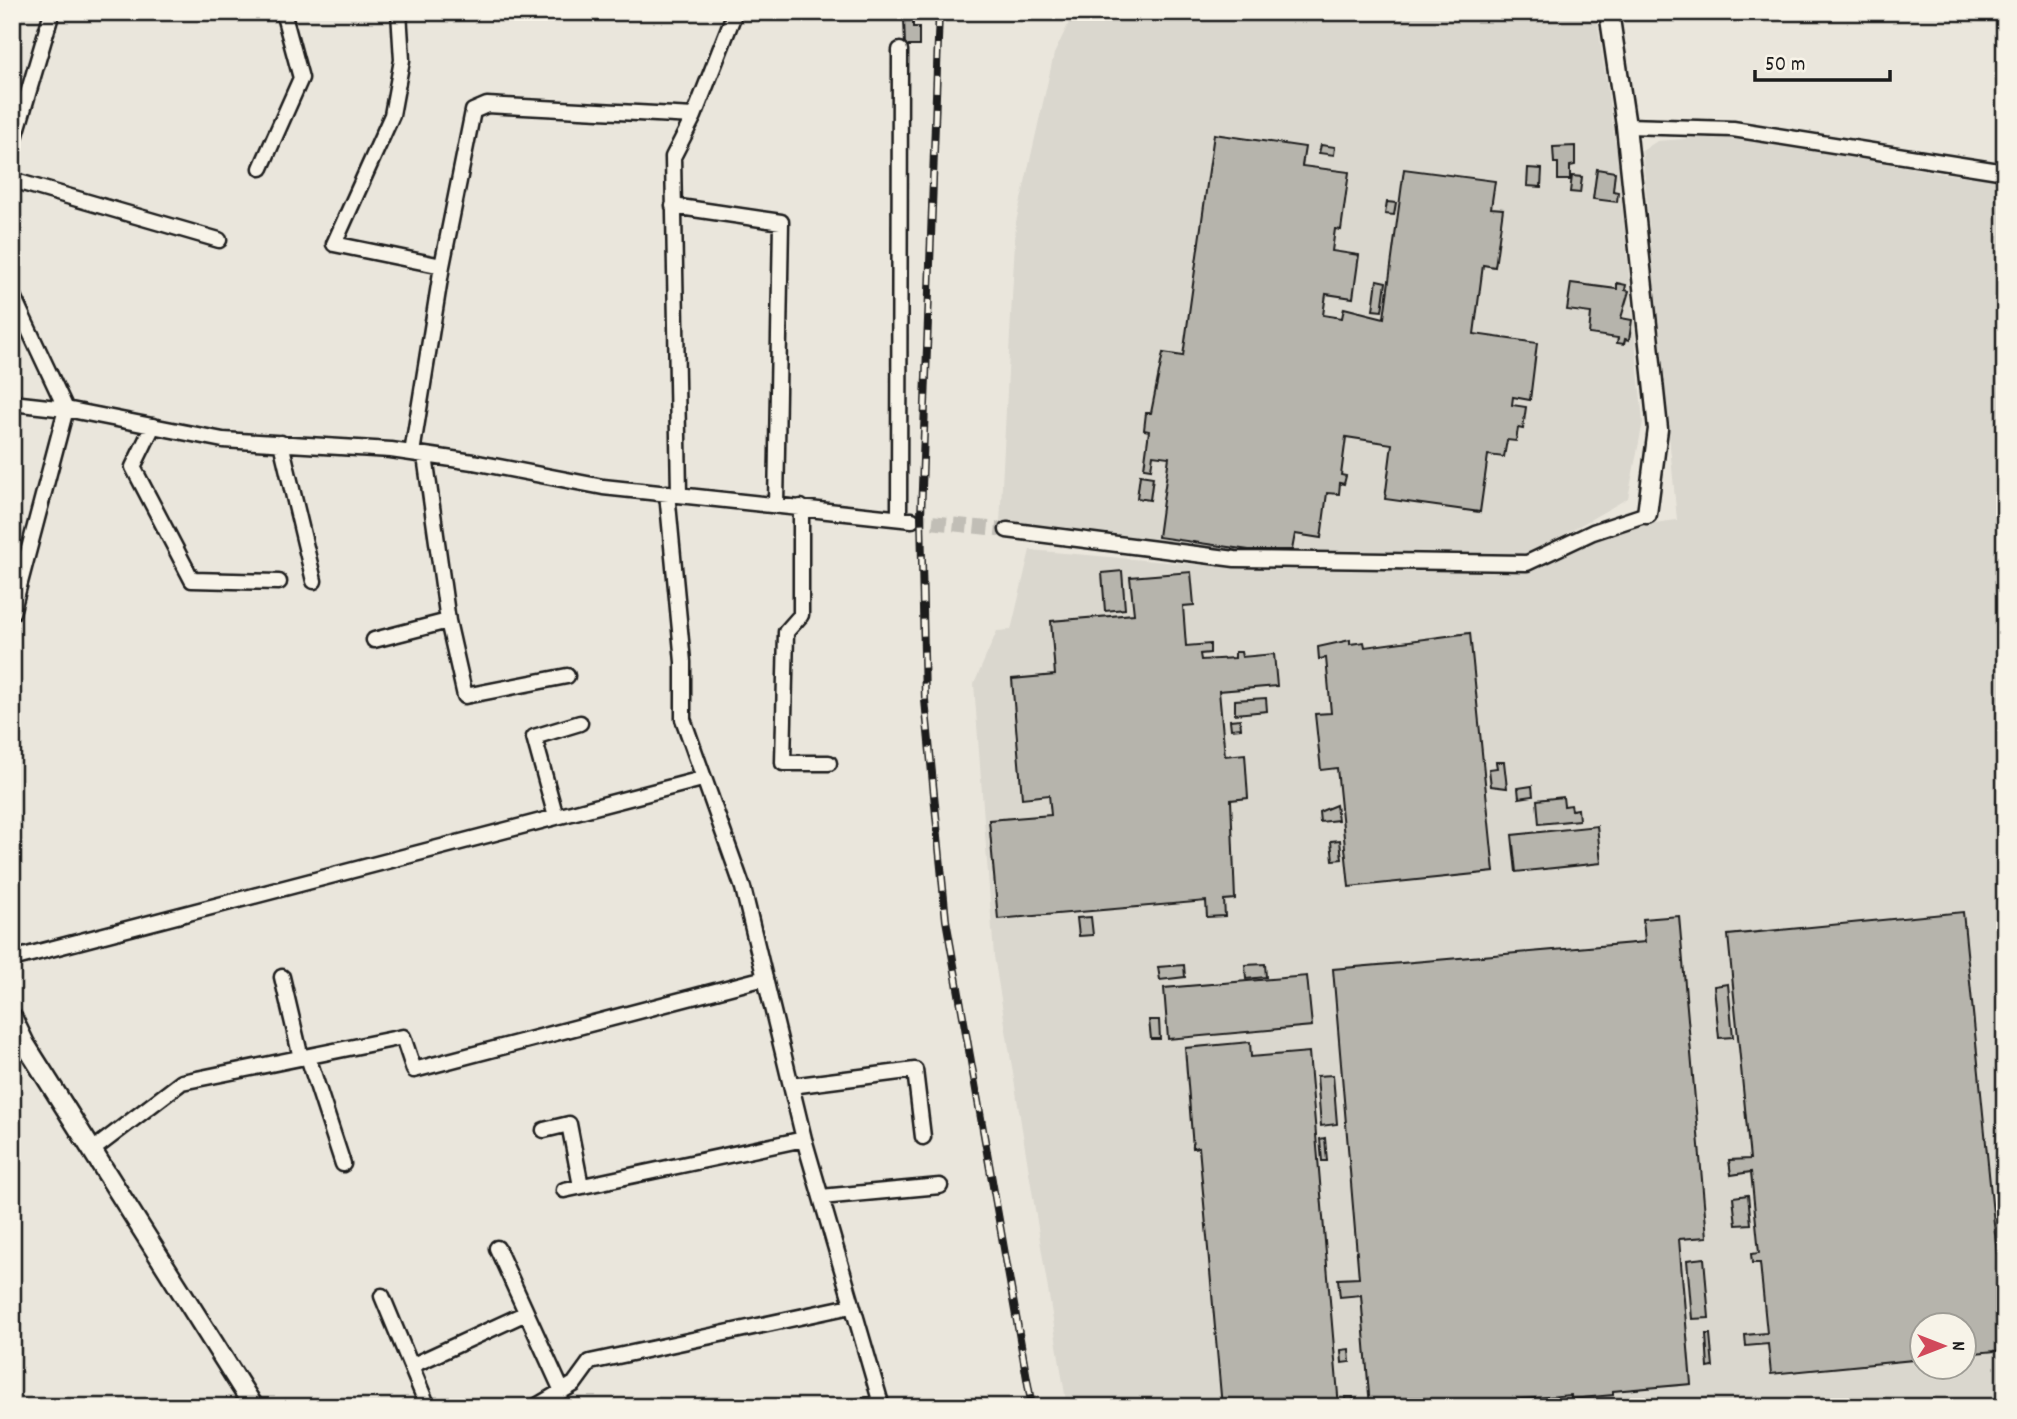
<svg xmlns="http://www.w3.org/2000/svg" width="2017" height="1419" viewBox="0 0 2017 1419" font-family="Dekko,sans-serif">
<rect width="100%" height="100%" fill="#eae6dc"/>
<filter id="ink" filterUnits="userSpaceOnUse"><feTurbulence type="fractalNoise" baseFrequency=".0143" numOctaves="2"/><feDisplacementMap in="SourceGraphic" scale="14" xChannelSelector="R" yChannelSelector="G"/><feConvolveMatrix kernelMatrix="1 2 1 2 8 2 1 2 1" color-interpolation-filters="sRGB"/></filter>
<g filter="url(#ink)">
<!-- built -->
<path fill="#dad7ce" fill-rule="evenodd" d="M 1074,12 L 1596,12 L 1618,159 L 1643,422 L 1628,498 L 1530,554 L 1231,554 L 1000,523 L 1016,222 L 1054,54 Z
M 1740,135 L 1939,173 L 2005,180 L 2005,1407 L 1067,1407 L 994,956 L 974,684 L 997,631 L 1011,630 L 1030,550 L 1235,568 L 1526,570 L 1622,527 L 1677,520 L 1642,151 L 1657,141 ZM 1923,1324 L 1965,1324 L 1965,1366 L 1923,1366 Z"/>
<!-- building -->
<path fill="#b6b4ac" stroke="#1c1c1c" stroke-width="2" d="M 904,18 L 913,18 L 913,27 L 919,27 L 919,46 L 905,46 Z
M 1214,134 L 1305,147 L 1302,166 L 1349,172 L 1341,230 L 1335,229 L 1332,251 L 1359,255 L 1353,298 L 1326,294 L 1323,315 L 1342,318 L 1344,308 L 1384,318 L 1404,169 L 1495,181 L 1491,208 L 1503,209 L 1495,267 L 1483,265 L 1474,334 L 1537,343 L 1530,400 L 1513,397 L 1512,405 L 1526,407 L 1523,429 L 1518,428 L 1516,441 L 1507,440 L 1504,457 L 1488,455 L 1480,512 L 1385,499 L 1392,444 L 1346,437 L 1341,475 L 1346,476 L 1344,484 L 1340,483 L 1339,494 L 1327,493 L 1321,538 L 1295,534 L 1292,550 L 1249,550 L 1158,537 L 1169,457 L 1153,455 L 1151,469 L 1144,468 L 1149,431 L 1144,430 L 1146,413 L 1151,413 L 1163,353 L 1183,356 Z
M 1321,145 L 1335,147 L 1334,155 L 1319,153 Z
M 1575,146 L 1575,165 L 1570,166 L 1570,180 L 1558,180 L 1558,163 L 1554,163 L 1553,147 Z
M 1528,168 L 1542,169 L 1541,187 L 1527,186 Z
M 1597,169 L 1615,172 L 1613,191 L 1618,192 L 1617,202 L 1593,199 Z
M 1572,176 L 1582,177 L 1580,193 L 1570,192 Z
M 1387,202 L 1396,203 L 1394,215 L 1385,214 Z
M 1377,280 L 1386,282 L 1382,311 L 1373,310 Z
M 1571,283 L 1617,289 L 1617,283 L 1626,285 L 1625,290 L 1629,291 L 1621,318 L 1632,320 L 1629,340 L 1625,339 L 1624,344 L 1617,343 L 1618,338 L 1589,334 L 1591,313 L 1567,310 Z
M 1140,475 L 1153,477 L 1150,500 L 1137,498 Z
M 1122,571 L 1125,609 L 1105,611 L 1102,573 Z
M 1191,572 L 1194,605 L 1183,606 L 1186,646 L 1210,644 L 1210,653 L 1200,654 L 1201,660 L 1235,658 L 1235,652 L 1241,652 L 1242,657 L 1274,654 L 1277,686 L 1219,691 L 1225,756 L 1245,754 L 1248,798 L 1231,800 L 1235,899 L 1224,900 L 1225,916 L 1207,917 L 1206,901 L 998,919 L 989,820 L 1051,815 L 1049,795 L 1022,798 L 1012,679 L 1055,675 L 1051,621 L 1134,614 L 1130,577 Z
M 1470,633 L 1494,872 L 1349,887 L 1337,768 L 1321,770 L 1315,714 L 1331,713 L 1326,658 L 1319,659 L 1318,647 L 1350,640 L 1350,644 L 1364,642 L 1365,647 Z
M 1266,698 L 1267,711 L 1235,714 L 1235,700 Z
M 1240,719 L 1241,728 L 1231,729 L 1230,720 Z
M 1496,762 L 1504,762 L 1507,788 L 1491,786 L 1489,769 L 1497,768 Z
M 1532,786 L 1533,796 L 1519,798 L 1518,788 Z
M 1563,797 L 1564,806 L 1571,805 L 1572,810 L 1578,809 L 1579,820 L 1539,824 L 1537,800 Z
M 1336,805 L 1338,820 L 1320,822 L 1319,812 Z
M 1597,826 L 1601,863 L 1516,872 L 1512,835 Z
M 1340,840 L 1342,859 L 1333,860 L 1331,841 Z
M 1963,912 L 1997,1254 L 2005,1253 L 2005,1350 L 1965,1354 L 1965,1324 L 1923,1324 L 1923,1359 L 1771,1374 L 1768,1344 L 1746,1346 L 1745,1335 L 1767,1333 L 1760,1263 L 1752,1263 L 1751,1254 L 1759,1253 L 1751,1172 L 1731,1175 L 1729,1160 L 1750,1159 L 1728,935 Z
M 1679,916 L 1707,1237 L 1679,1239 L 1691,1384 L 1613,1391 L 1613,1395 L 1571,1399 L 1571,1395 L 1459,1404 L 1459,1407 L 1370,1407 L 1361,1295 L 1340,1297 L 1338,1279 L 1359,1278 L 1333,969 L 1645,942 L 1643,919 Z
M 1091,917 L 1093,935 L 1079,936 L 1077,918 Z
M 1265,964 L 1266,977 L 1246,979 L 1245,965 Z
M 1184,965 L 1185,977 L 1160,980 L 1158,967 Z
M 1307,976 L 1312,1026 L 1168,1039 L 1164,988 Z
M 1728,984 L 1733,1037 L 1719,1038 L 1714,986 Z
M 1149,1020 L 1159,1020 L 1160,1039 L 1151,1039 Z
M 1250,1042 L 1251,1057 L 1309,1052 L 1339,1407 L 1222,1407 L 1199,1147 L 1193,1148 L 1185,1048 Z
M 1333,1075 L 1337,1124 L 1321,1126 L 1317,1076 Z
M 1325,1138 L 1327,1161 L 1322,1161 L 1320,1139 Z
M 1748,1195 L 1751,1224 L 1736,1225 L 1733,1197 Z
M 1704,1258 L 1709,1318 L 1692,1319 L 1687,1260 Z
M 1706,1334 L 1710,1334 L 1713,1367 L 1708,1368 Z
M 1349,1349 L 1350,1362 L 1342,1363 L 1341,1350 Z
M 1345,1397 L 1353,1397 L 1354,1407 L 1346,1407 Z"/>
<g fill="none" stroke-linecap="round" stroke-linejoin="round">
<!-- minor-tunnel -->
<path stroke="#c1beb6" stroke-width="14" stroke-dasharray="14 7" stroke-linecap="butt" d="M 912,520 L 1007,530"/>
<defs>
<path id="minor" d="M 399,12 L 402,60 L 392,115 L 334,244 L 442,266
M 1626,126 L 1733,129 L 2005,172
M 12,148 L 52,12
M 261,168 L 301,78 L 283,12
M 12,180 L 219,240
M 673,206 L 781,222 L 776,505
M 12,294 L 66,409 L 12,613
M 12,403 L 66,409 L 223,440 L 391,450 L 473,462 L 603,487 L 912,520
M 153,426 L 133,467 L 192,580 L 279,582
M 281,443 L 314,581
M 412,453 L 442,266 L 473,111 L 487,105 L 694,116
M 425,456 L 448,621 L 465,696 L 567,676
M 667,493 L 683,662 L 683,719 L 743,888 L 804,1139 L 882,1407
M 679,493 L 673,157 L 694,116 L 735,12
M 801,507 L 801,615 L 786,632 L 783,763 L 829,763
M 899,518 L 900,50
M 1007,530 L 1235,559 L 1527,563 L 1593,532 L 1647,514
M 374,640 L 448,621
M 556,817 L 534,737 L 580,723
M 12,959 L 702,779
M 282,977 L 301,1058
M 308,1057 L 343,1164
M 791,1086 L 915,1070 L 923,1137
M 544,1130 L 569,1124 L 581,1186
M 94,1149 L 182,1082 L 403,1037 L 414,1070 L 765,978
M 564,1190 L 804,1139
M 821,1197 L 940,1186
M 497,1248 L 562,1391
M 382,1296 L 428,1407
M 411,1366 L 526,1313
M 535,1407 L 574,1384 L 590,1362 L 851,1306
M 858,1407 L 881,1403"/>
<path id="tertiary" d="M 1609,12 L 1626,126 L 1658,429 L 1647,514
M 12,1017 L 25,1044 L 254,1407"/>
</defs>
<!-- minor casing -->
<use href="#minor" stroke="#1c1c1c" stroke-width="19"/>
<!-- tertiary casing -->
<use href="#tertiary" stroke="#1c1c1c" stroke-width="23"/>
<!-- minor -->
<use href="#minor" stroke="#f7f3e8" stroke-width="14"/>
<!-- tertiary -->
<use href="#tertiary" stroke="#f7f3e8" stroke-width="18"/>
<defs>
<path id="rail" d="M 939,12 L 921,516 L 925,700 L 946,920 L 1032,1407"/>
</defs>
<!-- rail casing -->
<use href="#rail" stroke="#1c1c1c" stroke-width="8"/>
<!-- rail -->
<use href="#rail" stroke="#f7f3e8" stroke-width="5" stroke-dasharray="16" stroke-linecap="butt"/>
</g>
</g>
<!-- margin -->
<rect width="2017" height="1419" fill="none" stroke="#f7f3e8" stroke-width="42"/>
<rect x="21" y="21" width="1975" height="1377" fill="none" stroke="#1c1c1c" stroke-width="2.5" filter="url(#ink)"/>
<!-- north arrow -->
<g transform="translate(1943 1346) rotate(90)"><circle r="33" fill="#f7f3e8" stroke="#9f9d96" stroke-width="2"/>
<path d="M0-5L12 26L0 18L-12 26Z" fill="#d1495b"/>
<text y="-10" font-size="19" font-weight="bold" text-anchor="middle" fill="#1c1c1c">N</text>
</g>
<!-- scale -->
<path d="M1755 70v10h135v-10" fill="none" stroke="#1c1c1c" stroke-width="3.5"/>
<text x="1765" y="70" font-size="21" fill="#1c1c1c" stroke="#f7f3e8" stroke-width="5" paint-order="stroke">50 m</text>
</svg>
